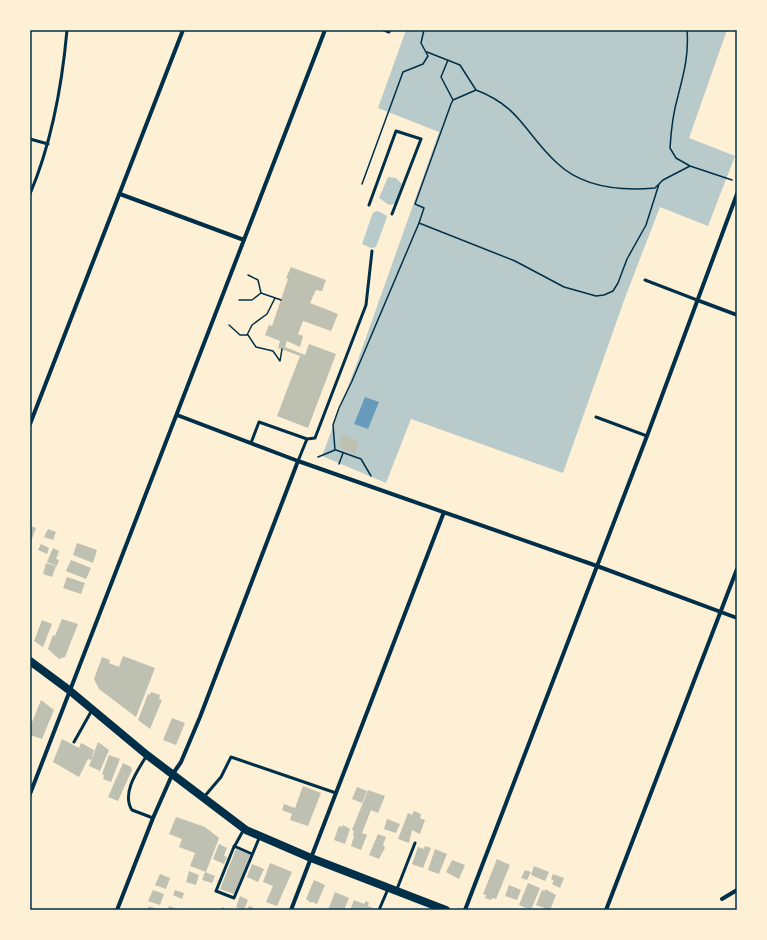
<svg xmlns="http://www.w3.org/2000/svg" width="767" height="940" viewBox="0 0 767 940" font-family="'Work Sans',sans-serif">
<rect width="100%" height="100%" fill="#fdf0d5"/>
<!-- green -->
<path fill="#b9caca" d="M 406,30 L 727,30 L 689,138 L 735,156 L 708,226 L 660,207 L 626,295 L 563,473 L 411,419 L 386,483 L 322,456 L 358,360 L 439,132 L 378,108 Z
M 388,177 L 396,178 L 402,184 L 394,204 L 389,205 L 379,198 Z
M 378,211 L 387,216 L 386,220 L 376,247 L 371,248 L 362,244 L 372,215 L 374,212 Z"/>
<!-- water -->
<path fill="#669bbc" d="M 365,397 L 379,402 L 368,429 L 354,424 Z"/>
<!-- building -->
<path fill="#bec0b2" d="M 291,267 L 326,280 L 322,291 L 316,290 L 310,303 L 338,314 L 331,331 L 303,321 L 298,334 L 303,336 L 300,347 L 287,341 L 285,347 L 305,355 L 309,344 L 336,354 L 308,428 L 277,416 L 300,356 L 278,348 L 280,341 L 265,335 L 269,325 L 272,326 L 288,279 L 286,278 Z
M 342,434 L 359,442 L 355,454 L 342,449 L 342,447 L 338,446 Z
M 30,526 L 36,528 L 32,539 L 30,539 Z
M 48,529 L 56,532 L 53,540 L 44,537 Z
M 77,543 L 97,550 L 93,563 L 73,555 Z
M 41,544 L 49,548 L 47,554 L 38,550 Z
M 53,548 L 59,551 L 56,559 L 59,560 L 57,566 L 47,562 Z
M 71,560 L 91,568 L 86,579 L 66,571 Z
M 46,563 L 56,566 L 52,577 L 43,574 Z
M 67,577 L 85,583 L 81,594 L 63,588 Z
M 62,619 L 78,624 L 65,657 L 59,659 L 48,649 L 53,635 L 55,636 Z
M 42,620 L 52,624 L 43,647 L 34,641 Z
M 123,656 L 155,668 L 136,717 L 99,689 L 94,679 L 102,657 L 110,660 L 109,663 L 119,667 Z
M 151,692 L 160,695 L 159,699 L 162,700 L 150,729 L 138,720 L 148,694 L 150,695 Z
M 41,700 L 54,710 L 42,739 L 30,735 L 30,727 Z
M 172,718 L 185,723 L 176,745 L 163,740 Z
M 62,739 L 79,748 L 81,743 L 94,750 L 91,760 L 88,759 L 79,777 L 53,762 Z
M 98,742 L 109,750 L 100,771 L 89,766 Z
M 109,755 L 120,759 L 111,782 L 103,779 L 104,775 L 102,774 Z
M 123,763 L 131,767 L 132,770 L 118,801 L 108,797 Z
M 303,786 L 321,793 L 308,826 L 290,820 L 292,814 L 282,810 L 284,804 L 295,808 Z
M 357,787 L 367,791 L 362,803 L 352,799 Z
M 368,790 L 385,796 L 378,813 L 371,810 L 362,833 L 367,835 L 361,850 L 351,846 L 354,836 L 353,835 L 354,831 L 352,830 Z
M 414,811 L 421,814 L 420,818 L 425,820 L 420,834 L 412,830 L 409,843 L 398,839 L 408,813 L 412,815 Z
M 176,817 L 205,827 L 219,838 L 206,872 L 190,866 L 195,853 L 179,847 L 182,839 L 169,834 Z
M 387,819 L 400,824 L 396,833 L 384,829 Z
M 343,825 L 350,829 L 345,844 L 334,840 L 339,826 L 342,827 Z
M 378,834 L 386,837 L 383,845 L 385,848 L 379,859 L 369,855 Z
M 219,844 L 227,848 L 224,856 L 227,857 L 224,864 L 213,859 Z
M 425,846 L 431,848 L 423,868 L 414,865 L 412,864 L 418,847 L 424,849 Z
M 236,849 L 250,855 L 234,894 L 220,889 Z
M 435,849 L 447,854 L 439,874 L 428,870 Z
M 497,859 L 510,865 L 496,899 L 492,898 L 491,900 L 485,898 L 486,895 L 483,894 Z
M 452,860 L 465,865 L 459,879 L 446,872 Z
M 270,863 L 292,872 L 277,906 L 266,902 L 273,886 L 263,882 Z
M 252,864 L 264,869 L 258,882 L 247,877 Z
M 534,866 L 549,872 L 545,881 L 531,875 Z
M 525,870 L 531,872 L 527,880 L 521,878 Z
M 189,871 L 199,875 L 196,885 L 186,882 Z
M 205,872 L 215,876 L 212,883 L 202,880 Z
M 160,874 L 170,878 L 166,889 L 155,885 Z
M 553,874 L 564,878 L 560,888 L 552,884 L 554,881 L 551,879 Z
M 314,880 L 325,885 L 317,904 L 312,902 L 311,903 L 306,899 Z
M 528,883 L 540,888 L 531,910 L 519,905 Z
M 509,885 L 521,890 L 517,900 L 505,896 Z
M 545,889 L 556,895 L 550,910 L 536,905 L 542,890 L 545,891 Z
M 153,890 L 164,894 L 160,905 L 148,901 Z
M 175,890 L 184,893 L 182,899 L 173,895 Z
M 335,892 L 349,898 L 344,910 L 328,910 Z
M 240,896 L 248,900 L 244,910 L 236,907 Z
M 354,900 L 364,904 L 366,901 L 369,903 L 368,906 L 378,910 L 350,910 Z
M 149,906 L 159,910 L 148,910 Z
M 169,906 L 181,910 L 168,910 Z
M 249,906 L 253,907 L 252,910 L 247,910 Z
M 222,907 L 230,910 L 220,910 Z"/>
<g fill="none" stroke-linecap="round" stroke-linejoin="round">
<!-- path -->
<path stroke="#003049" stroke-width="1.5" d="M 687,30 C 689,54 684,73 678,96 C 673,113 671,131 670,148 L 676,158 L 690,166
M 427,52 L 460,65 L 476,90
M 448,60 L 441,77 L 453,100
M 362,184 L 403,72 L 423,64 L 428,56 L 421,43 L 424,30
M 659,184 L 646,225 L 627,259 L 618,283 L 613,291 L 604,295 L 596,296 L 564,287 L 515,261 L 419,223 L 424,208 L 415,204 L 451,104 L 453,100 L 476,90 C 521,107 525,134 557,163 C 583,188 621,191 655,188 L 663,180 L 690,166 L 732,180
M 248,275 L 258,280 L 261,293 L 281,300
M 239,300 L 252,300 L 261,293
M 229,325 L 240,335 L 248,335 L 256,347 L 273,351 L 280,361 L 282,349
M 247,335 L 252,325 L 267,314 L 275,298
M 336,450 L 361,459 L 371,476
M 318,457 L 335,450 L 333,425 L 339,408 L 352,381 L 419,223
M 339,464 L 343,453"/>
<!-- service -->
<path stroke="#003049" stroke-width="3" d="M 384,30 L 389,32
M 30,139 L 48,144
M 30,194 C 52,142 62,86 67,30
M 369,205 L 396,131 L 421,139 L 392,214
M 645,280 L 697,300
M 596,417 L 647,436
M 307,439 L 315,438 L 366,305 L 372,251
M 251,443 L 259,422 L 307,439 L 298,461
M 74,742 L 92,710
M 147,755 C 138,770 121,793 132,810 L 153,818
M 204,797 L 221,777 L 231,757 L 336,793
M 244,829 L 233,849 L 216,891 L 234,898 L 260,836
M 234,846 L 252,854
M 397,889 L 415,843
M 379,910 L 388,889"/>
<!-- minor -->
<path stroke="#003049" stroke-width="4" d="M 120,194 L 244,240
M 697,300 L 737,315
M 177,415 L 298,461 L 597,566 L 737,618
M 30,424 L 183,30
M 30,794 L 325,30
M 722,899 L 737,890
M 117,910 L 153,818 L 172,775 L 181,762 L 200,717 L 298,461
M 291,910 L 444,512
M 465,910 L 647,436 L 737,194
M 606,910 L 737,569"/>
<!-- secondary -->
<path stroke="#003049" stroke-width="8" d="M 30,661 L 69,690 L 147,755 L 246,830 L 311,858 L 446,910"/>
</g>
<!-- border -->
<rect width="767" height="940" fill="none" stroke="#fdf0d5" stroke-width="62"/>
<rect x="31" y="31" width="705" height="878" fill="none" stroke="#003049" stroke-width="1.5"/>
</svg>
